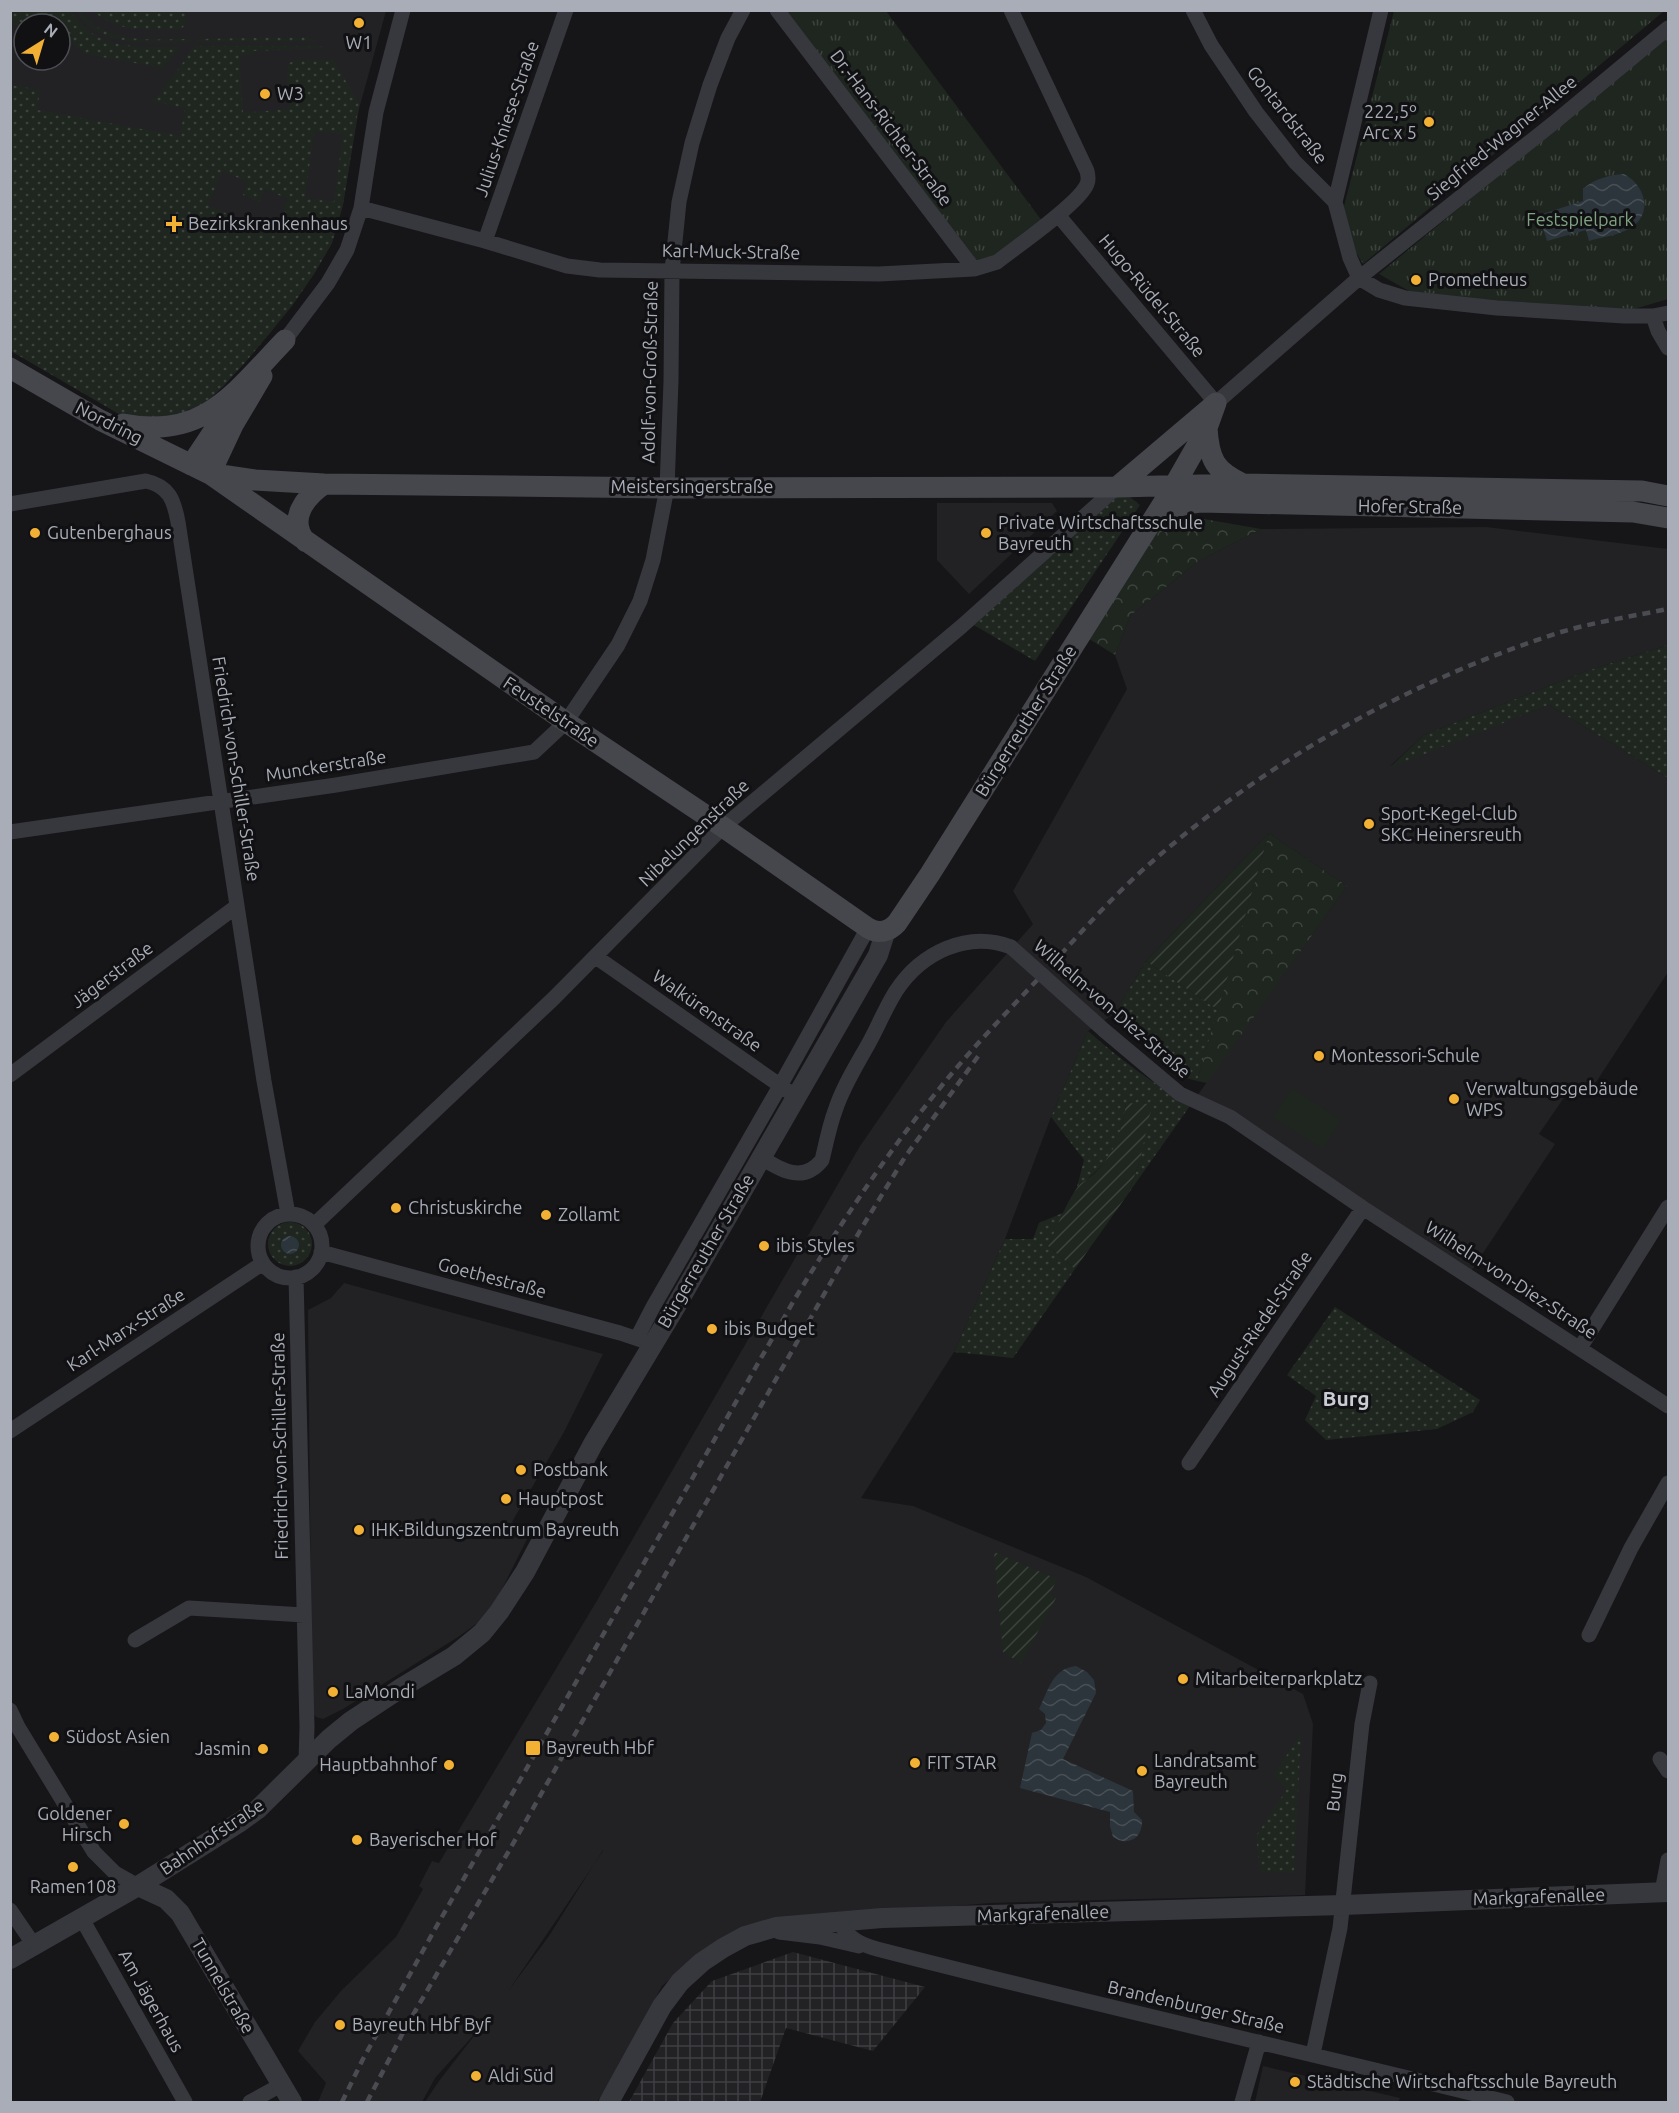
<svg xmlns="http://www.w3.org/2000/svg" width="1679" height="2113" viewBox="0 0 1679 2113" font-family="Ubuntu,sans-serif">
<defs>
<pattern id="industrial-grid" width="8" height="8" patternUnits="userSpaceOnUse" patternTransform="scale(1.5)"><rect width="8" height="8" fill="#222225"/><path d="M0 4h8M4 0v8" fill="none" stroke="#3f3f43"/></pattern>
<pattern id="grass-dots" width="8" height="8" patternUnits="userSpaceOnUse" patternTransform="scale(1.5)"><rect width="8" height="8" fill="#1e261f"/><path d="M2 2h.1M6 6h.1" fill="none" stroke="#3c433d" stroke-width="1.8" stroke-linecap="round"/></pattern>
<pattern id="forest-crowns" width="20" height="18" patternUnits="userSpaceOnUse" patternTransform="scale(1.5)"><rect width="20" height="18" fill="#1e261f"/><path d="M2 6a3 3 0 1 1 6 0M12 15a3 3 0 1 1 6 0" fill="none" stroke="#3c433d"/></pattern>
<pattern id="park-tufts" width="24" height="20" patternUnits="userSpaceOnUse" patternTransform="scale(1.5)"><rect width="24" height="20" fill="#1e261f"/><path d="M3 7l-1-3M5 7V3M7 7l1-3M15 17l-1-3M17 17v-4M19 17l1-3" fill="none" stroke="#3c433d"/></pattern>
<pattern id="garden-furrows" width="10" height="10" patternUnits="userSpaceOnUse" patternTransform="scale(1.5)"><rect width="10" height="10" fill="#1e261f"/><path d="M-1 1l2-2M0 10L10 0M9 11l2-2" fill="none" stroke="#3c433d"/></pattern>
<pattern id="water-waves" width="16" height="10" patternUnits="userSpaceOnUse" patternTransform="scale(1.5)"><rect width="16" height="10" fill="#2c353c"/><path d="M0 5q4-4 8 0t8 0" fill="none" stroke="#485056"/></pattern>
</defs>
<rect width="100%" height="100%" fill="#161618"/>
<!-- built -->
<path fill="#222225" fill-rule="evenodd" d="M 11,11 L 386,11 L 359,109 L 343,205 L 332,243 L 314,274 L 271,332 L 223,387 L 201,406 L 187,410 L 185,413 L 126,418 L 11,351 ZM 24,24 L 60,24 L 60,60 L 24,60 Z
M 937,503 L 1052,503 L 1057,511 L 969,594 L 937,560 Z
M 1486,527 L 1668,549 L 1668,645 L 1587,671 L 1424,735 L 1390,766 L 1549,705 L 1668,778 L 1668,972 L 1587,1096 L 1572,1086 L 1539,1134 L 1555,1144 L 1468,1276 L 1229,1120 L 1192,1103 L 1347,886 L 1269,833 L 1146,961 L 1114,1014 L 1088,1031 L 1051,1117 L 1005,1239 L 954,1352 L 861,1498 L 913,1506 L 1086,1577 L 1303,1694 L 1313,1724 L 1305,1895 L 990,1903 L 777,1921 L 703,1951 L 662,1986 L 617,2071 L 597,2102 L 425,2102 L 439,2081 L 481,2027 L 435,2078 L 422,2102 L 318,2102 L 326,2083 L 298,2051 L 315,2022 L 341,1991 L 396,1937 L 423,1889 L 419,1886 L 432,1861 L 439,1863 L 595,1604 L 860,1146 L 946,1022 L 1033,924 L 1013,891 L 1127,689 L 1115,655 L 1130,616 L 1197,562 L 1261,529 ZM 603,1850 L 549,1936 L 509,1990 L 603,1851 Z
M 344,1283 L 603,1354 L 564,1432 L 512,1522 L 530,1533 L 493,1607 L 482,1620 L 458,1637 L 343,1709 L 323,1719 L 316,1717 L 312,1712 L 308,1310 L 331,1298 Z
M 1263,2066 L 1400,2098 L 1398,2102 L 1255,2102 Z"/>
<!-- industrial -->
<path fill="url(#industrial-grid)" d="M 793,1952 L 925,1987 L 873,2051 L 786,2028 L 760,2102 L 629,2102 L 673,2023 L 712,1981 Z"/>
<!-- grass -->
<path fill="url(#grass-dots)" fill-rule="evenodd" d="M 10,11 L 71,11 C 95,51 139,47 180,47 L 162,68 L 86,54 L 60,34 L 60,24 L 24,24 L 24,27 L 11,24 Z
M 76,11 L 80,11 C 106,46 152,39 191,39 L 189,42 C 151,42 100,49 76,11 Z
M 93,11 L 185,11 L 185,25 L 181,29 C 147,29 121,34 93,11 Z
M 306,37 L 316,41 L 194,42 L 199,39 Z
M 195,46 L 321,46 L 325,48 L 253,51 L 253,54 L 239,56 L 243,113 L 289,109 L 287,76 L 288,64 L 295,60 L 333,60 L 359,103 L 343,205 L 332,243 L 314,274 L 292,306 L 244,364 L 211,398 L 201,406 L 187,410 L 185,413 L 185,418 L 126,418 L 11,351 L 11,85 L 40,90 L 37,110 L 180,136 L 185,108 L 151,101 L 161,93 ZM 314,131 L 343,134 L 334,202 L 305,198 ZM 222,171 L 248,182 L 243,195 L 259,202 L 265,189 L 288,199 L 274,233 L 251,223 L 247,231 L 231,224 L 234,217 L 208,205 Z
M 1120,489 L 1140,505 L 1035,661 L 974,625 Z
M 1668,645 L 1668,778 L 1549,705 L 1389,768 L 1424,735 L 1587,671 Z
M 1146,961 L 1218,1010 L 1197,1081 L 1183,1077 L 1114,1014 Z
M 1088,1031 C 1120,1059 1154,1086 1192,1103 L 1128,1194 L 1140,1160 L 1126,1103 C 1120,1145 1111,1162 1077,1187 L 1084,1160 L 1051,1117 Z
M 1065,1212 L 1048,1246 L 1075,1269 L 1013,1358 L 954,1352 L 1005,1239 L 1033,1239 L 1039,1223 Z
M268 1244a22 22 0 1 1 44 0a22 22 0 1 1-44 0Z
M 1335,1307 L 1480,1400 L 1473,1412 L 1437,1429 L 1326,1440 L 1305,1420 L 1316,1396 L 1287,1375 Z
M 1301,1733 L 1294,1873 L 1260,1871 L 1256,1836 L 1287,1789 L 1274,1775 Z"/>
<!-- forest -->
<path fill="url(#forest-crowns)" d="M 1187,516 L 1261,529 L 1197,562 L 1130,616 L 1115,655 L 1086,637 L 1152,532 Z
M 1269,833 L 1347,886 L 1207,1083 L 1197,1081 Z"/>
<!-- park -->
<path fill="url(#park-tufts)" d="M 778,11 L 886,11 L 1045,225 L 974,269 Z
M 1394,11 L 1664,11 L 1363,264 L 1347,238 L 1342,214 Z
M 1668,36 L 1668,299 L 1634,309 L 1536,306 L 1409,291 L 1379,274 Z"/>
<!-- garden -->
<path fill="url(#garden-furrows)" d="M 1269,833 L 1218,1010 L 1146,961 Z
M 1126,1103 L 1152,1104 L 1140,1160 L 1128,1194 L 1075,1269 L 1048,1246 C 1056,1229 1066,1203 1077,1188 C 1081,1182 1089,1179 1095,1173 C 1115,1153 1122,1131 1126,1103 Z
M 994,1552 L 1057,1579 L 1050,1594 L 1056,1598 L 1021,1663 L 1003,1652 Z"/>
<!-- pitch -->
<path fill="#1e261f" d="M 1292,1088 L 1341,1120 L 1323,1149 L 1273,1117 Z"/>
<!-- water -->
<path fill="url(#water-waves)" d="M 1624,174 C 1645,185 1654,214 1630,228 C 1619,235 1602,237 1589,241 L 1586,230 L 1547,241 L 1539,215 L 1583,201 L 1583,189 C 1594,179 1609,175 1624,174 Z
M281 1245a9 9 0 1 1 18 0a9 9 0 1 1-18 0Z
M 1076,1666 L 1087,1672 L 1094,1680 L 1096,1693 L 1063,1759 L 1133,1791 L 1134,1812 L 1142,1820 C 1143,1838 1128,1847 1113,1837 L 1110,1826 L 1110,1812 L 1020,1788 L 1032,1733 L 1041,1730 L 1046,1723 L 1045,1714 L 1039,1709 C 1049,1689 1052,1669 1076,1666 Z"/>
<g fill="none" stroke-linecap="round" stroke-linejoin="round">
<!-- minor -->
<path stroke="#37383d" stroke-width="15" d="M 777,10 L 974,269
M 1193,10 L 1211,45 L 1256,112 L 1295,162 L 1335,202 L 1350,258 L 1359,278
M 1335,202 L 1381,10
M 361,208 L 485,241 L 567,266 L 600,270 L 879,274 L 974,269 L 997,262 C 1016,247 1080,203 1087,184 C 1089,180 1088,175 1087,171 L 1011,10
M 1058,215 L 1216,403 L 1359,278 L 1556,121 L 1668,28
M 485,241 L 566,10
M 1359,278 L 1379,290 L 1405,298 L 1497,308 L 1624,316 L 1653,316 L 1668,313
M 1653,316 L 1658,331 L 1668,348
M 285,340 L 328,283 L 347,250 L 361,208 L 376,112 L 403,10
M 10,504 L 146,481 C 169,486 174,500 178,522 L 264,1081 L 288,1214
M 10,832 L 336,785 L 534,752 L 566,722 L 618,645 L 640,601 L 653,560 L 667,488 L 671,381 L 672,271 L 679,202 L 692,143 L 710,85 L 728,38 L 743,10
M 596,957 L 788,1091
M 1105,1031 L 1180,1094 L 1230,1117 L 1363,1208 L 1668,1406
M 10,1075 L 237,906
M 760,1157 C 781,1170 803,1184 822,1160 C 826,1144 829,1127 835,1111 C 843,1086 858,1063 870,1041 C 879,1024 886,1007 896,991 C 921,953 967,930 1011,947
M258 1246a32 32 0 1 1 64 0a32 32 0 1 1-64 0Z
M 314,1225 L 554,998 L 723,827 L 962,626 L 1117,487
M 321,1252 L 620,1333 L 647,1342
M 296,1277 L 307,1727 L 306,1761
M 637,1338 L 653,1307 L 780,1086 L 868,928
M 1580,1348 L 1668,1207
M 10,1431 L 263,1263
M 1189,1463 L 1363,1208
M 1589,1635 L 1631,1548 L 1668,1483
M 135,1640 L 189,1608 L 304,1615
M 10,1710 L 18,1727 L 94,1852 L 115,1873 L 138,1886
M 1660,1759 L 1668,1771
M 1662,1892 L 1668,1860
M 10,1910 L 34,1945
M 82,1919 L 185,2102
M 838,1921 C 848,1938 859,1944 877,1949 C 1086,2003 1297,2050 1507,2102
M 779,1932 L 820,1937 L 859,1946
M 1313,2054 L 1340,1928 L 1362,1724 L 1370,1683
M 250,2102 L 281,2085
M 1242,2102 L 1259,2042"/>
<!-- tertiary -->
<path stroke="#37383d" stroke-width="20" d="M 138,1886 L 166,1899 L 180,1913 L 292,2102
M 10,1959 L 138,1886 L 240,1822 L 258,1809 L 329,1739 L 351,1721 L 401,1688 L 454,1656 L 482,1633 L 499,1612 L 525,1572 L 593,1444 L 676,1306 L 878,955 L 886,930
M 609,2102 L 662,2006 L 680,1982 L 702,1962 L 723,1948 L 745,1936 L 776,1927 L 882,1918 L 1343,1905 L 1668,1892"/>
<!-- secondary -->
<path stroke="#45474d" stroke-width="21" d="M 10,368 L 100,420 L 210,474 L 566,722 L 723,827 L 868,928 C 878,934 889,932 897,923 L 930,874 L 1174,486 L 1207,428 L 1216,403
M 123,424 C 204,440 234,393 285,340
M 1207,428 C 1209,460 1215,471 1243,484
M 191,465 L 229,408
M 210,474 L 233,425 L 262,376
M 214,474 L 255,480 L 324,484 L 422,485 L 667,488 L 1117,487 L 1243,484 L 1642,491 L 1668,496
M 1117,487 L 1215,404
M 1155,517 C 1170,507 1184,504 1201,502 L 1633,512 L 1668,518
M 306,542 C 287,520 305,497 324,484"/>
<!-- rail -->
<path stroke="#4a4c52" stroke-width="4.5" stroke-dasharray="8 6" stroke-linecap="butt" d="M 342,2102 L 363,2059 L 435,1929 L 793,1302 C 839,1226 887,1152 944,1083 C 974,1046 1008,1011 1041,976 C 1078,936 1113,895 1154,860 C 1273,757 1412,680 1561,632 C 1595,622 1633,616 1668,609
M 367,2102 L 407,2025 L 510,1849 L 861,1229 L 905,1157 L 979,1055"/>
<!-- minor-bridge -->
<path stroke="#37383d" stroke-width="15" d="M 1011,947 L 1105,1031"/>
</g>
<!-- markers -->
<g fill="#f2b134" stroke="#111113" stroke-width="2">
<circle cx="359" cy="23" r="6"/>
<circle cx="265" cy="94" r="6"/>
<circle cx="1429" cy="122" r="6"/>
<path d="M171 215h6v6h6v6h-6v6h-6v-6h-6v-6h6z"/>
<circle cx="1416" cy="280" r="6"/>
<circle cx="35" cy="533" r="6"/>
<circle cx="986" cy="533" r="6"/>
<circle cx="1369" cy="824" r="6"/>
<circle cx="1319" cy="1056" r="6"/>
<circle cx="1454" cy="1099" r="6"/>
<circle cx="396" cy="1208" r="6"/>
<circle cx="546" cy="1215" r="6"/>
<circle cx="764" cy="1246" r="6"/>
<circle cx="712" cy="1329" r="6"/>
<circle cx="521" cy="1470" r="6"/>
<circle cx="506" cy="1499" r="6"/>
<circle cx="359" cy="1530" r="6"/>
<circle cx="1183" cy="1679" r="6"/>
<circle cx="333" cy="1692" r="6"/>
<circle cx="54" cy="1737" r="6"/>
<rect x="525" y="1740" width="16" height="16" rx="3"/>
<circle cx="263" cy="1749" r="6"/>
<circle cx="915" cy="1763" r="6"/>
<circle cx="449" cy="1765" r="6"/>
<circle cx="1142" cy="1771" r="6"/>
<circle cx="124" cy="1824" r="6"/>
<circle cx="357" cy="1840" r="6"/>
<circle cx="73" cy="1867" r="6"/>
<circle cx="340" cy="2025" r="6"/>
<circle cx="476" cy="2076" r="6"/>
<circle cx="1295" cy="2082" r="6"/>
</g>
<g text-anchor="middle" stroke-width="6" stroke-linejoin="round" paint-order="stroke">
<!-- poi labels -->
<g font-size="18" fill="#a8adb8" stroke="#111113" text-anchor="start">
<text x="359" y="49" text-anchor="middle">W1</text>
<text x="277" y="100">W3</text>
<text x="1417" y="118" text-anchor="end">222,5º<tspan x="1417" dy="21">Arc x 5</tspan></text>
<text x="188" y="230">Bezirkskrankenhaus</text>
<text x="1428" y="286">Prometheus</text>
<text x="998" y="529">Private Wirtschaftsschule<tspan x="998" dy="21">Bayreuth</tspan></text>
<text x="47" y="539">Gutenberghaus</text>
<text x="1381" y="820">Sport-Kegel-Club<tspan x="1381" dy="21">SKC Heinersreuth</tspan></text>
<text x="1331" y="1062">Montessori-Schule</text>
<text x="1466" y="1095">Verwaltungsgebäude<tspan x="1466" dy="21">WPS</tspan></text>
<text x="408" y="1214">Christuskirche</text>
<text x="558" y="1221">Zollamt</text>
<text x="776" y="1252">ibis Styles</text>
<text x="724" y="1335">ibis Budget</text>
<text x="533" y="1476">Postbank</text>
<text x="518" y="1505">Hauptpost</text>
<text x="371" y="1536">IHK-Bildungszentrum Bayreuth</text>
<text x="1195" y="1685">Mitarbeiterparkplatz</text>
<text x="345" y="1698">LaMondi</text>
<text x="66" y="1743">Südost Asien</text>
<text x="546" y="1754">Bayreuth Hbf</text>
<text x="251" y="1755" text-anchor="end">Jasmin</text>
<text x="1154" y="1767">Landratsamt<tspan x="1154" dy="21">Bayreuth</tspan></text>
<text x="927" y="1769">FIT STAR</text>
<text x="437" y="1771" text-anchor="end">Hauptbahnhof</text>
<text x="112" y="1820" text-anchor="end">Goldener<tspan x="112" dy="21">Hirsch</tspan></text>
<text x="369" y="1846">Bayerischer Hof</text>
<text x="73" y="1893" text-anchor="middle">Ramen108</text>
<text x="352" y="2031">Bayreuth Hbf Byf</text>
<text x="488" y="2082">Aldi Süd</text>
<text x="1307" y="2088">Städtische Wirtschaftsschule Bayreuth</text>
</g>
<!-- street labels -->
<g font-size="18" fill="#a8adb8" stroke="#111113">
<text transform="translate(1287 115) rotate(52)" y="6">Gontardstraße</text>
<text transform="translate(507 119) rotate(-71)" y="6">Julius-Kniese-Straße</text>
<text transform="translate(891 128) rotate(53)" y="6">Dr.-Hans-Richter-Straße</text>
<text transform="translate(1502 138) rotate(-39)" y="6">Siegfried-Wagner-Allee</text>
<text transform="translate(731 252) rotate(1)" y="6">Karl-Muck-Straße</text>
<text transform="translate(1152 296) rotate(50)" y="6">Hugo-Rüdel-Straße</text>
<text transform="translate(650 372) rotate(-89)" y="6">Adolf-von-Groß-Straße</text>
<text transform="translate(109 423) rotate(27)" y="6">Nordring</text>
<text x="692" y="493">Meistersingerstraße</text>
<text transform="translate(1410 507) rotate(1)" y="6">Hofer Straße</text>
<text transform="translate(551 712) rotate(34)" y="6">Feustelstraße</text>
<text transform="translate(1026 721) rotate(-58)" y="6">Bürgerreuther Straße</text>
<text transform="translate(326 766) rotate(-9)" y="6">Munckerstraße</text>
<text transform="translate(236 769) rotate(81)" y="6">Friedrich-von-Schiller-Straße</text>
<text transform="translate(694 833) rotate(-44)" y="6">Nibelungenstraße</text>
<text transform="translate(112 975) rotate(-37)" y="6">Jägerstraße</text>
<text transform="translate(1112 1009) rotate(41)" y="6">Wilhelm-von-Diez-Straße</text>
<text transform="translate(707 1011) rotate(35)" y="6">Walkürenstraße</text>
<text transform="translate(706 1251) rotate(-60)" y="6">Bürgerreuther Straße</text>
<text transform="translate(492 1278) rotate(15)" y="6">Goethestraße</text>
<text transform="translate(1511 1280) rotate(33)" y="6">Wilhelm-von-Diez-Straße</text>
<text transform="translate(1260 1324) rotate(-56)" y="6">August-Riedel-Straße</text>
<text transform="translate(126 1330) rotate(-33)" y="6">Karl-Marx-Straße</text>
<text transform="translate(280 1446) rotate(-91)" y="6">Friedrich-von-Schiller-Straße</text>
<text transform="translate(1335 1792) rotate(-84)" y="6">Burg</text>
<text transform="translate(212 1837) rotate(-34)" y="6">Bahnhofstraße</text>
<text transform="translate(1539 1897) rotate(-2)" y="6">Markgrafenallee</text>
<text transform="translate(1043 1914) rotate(-2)" y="6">Markgrafenallee</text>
<text transform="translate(223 1986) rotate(60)" y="6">Tunnelstraße</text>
<text transform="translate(151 2001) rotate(61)" y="6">Am Jägerhaus</text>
<text transform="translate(1196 2007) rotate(13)" y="6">Brandenburger Straße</text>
</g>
<!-- park labels -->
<g font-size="18" fill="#7fa381" stroke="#111113">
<text x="1580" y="226">Festspielpark</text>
</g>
<!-- quarter labels -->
<g font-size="21" font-weight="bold" fill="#c9ccd4" stroke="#111113">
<text x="1346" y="1406">Burg</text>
</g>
</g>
<!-- border -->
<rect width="1679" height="2113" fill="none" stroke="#a8adb8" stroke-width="24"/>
<!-- north arrow -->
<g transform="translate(42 42) rotate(37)"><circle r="28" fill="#111113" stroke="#4d4f55" stroke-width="1.5"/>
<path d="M0-4.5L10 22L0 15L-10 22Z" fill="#f2b134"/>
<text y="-9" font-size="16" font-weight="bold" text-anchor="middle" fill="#a8adb8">N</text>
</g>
</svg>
